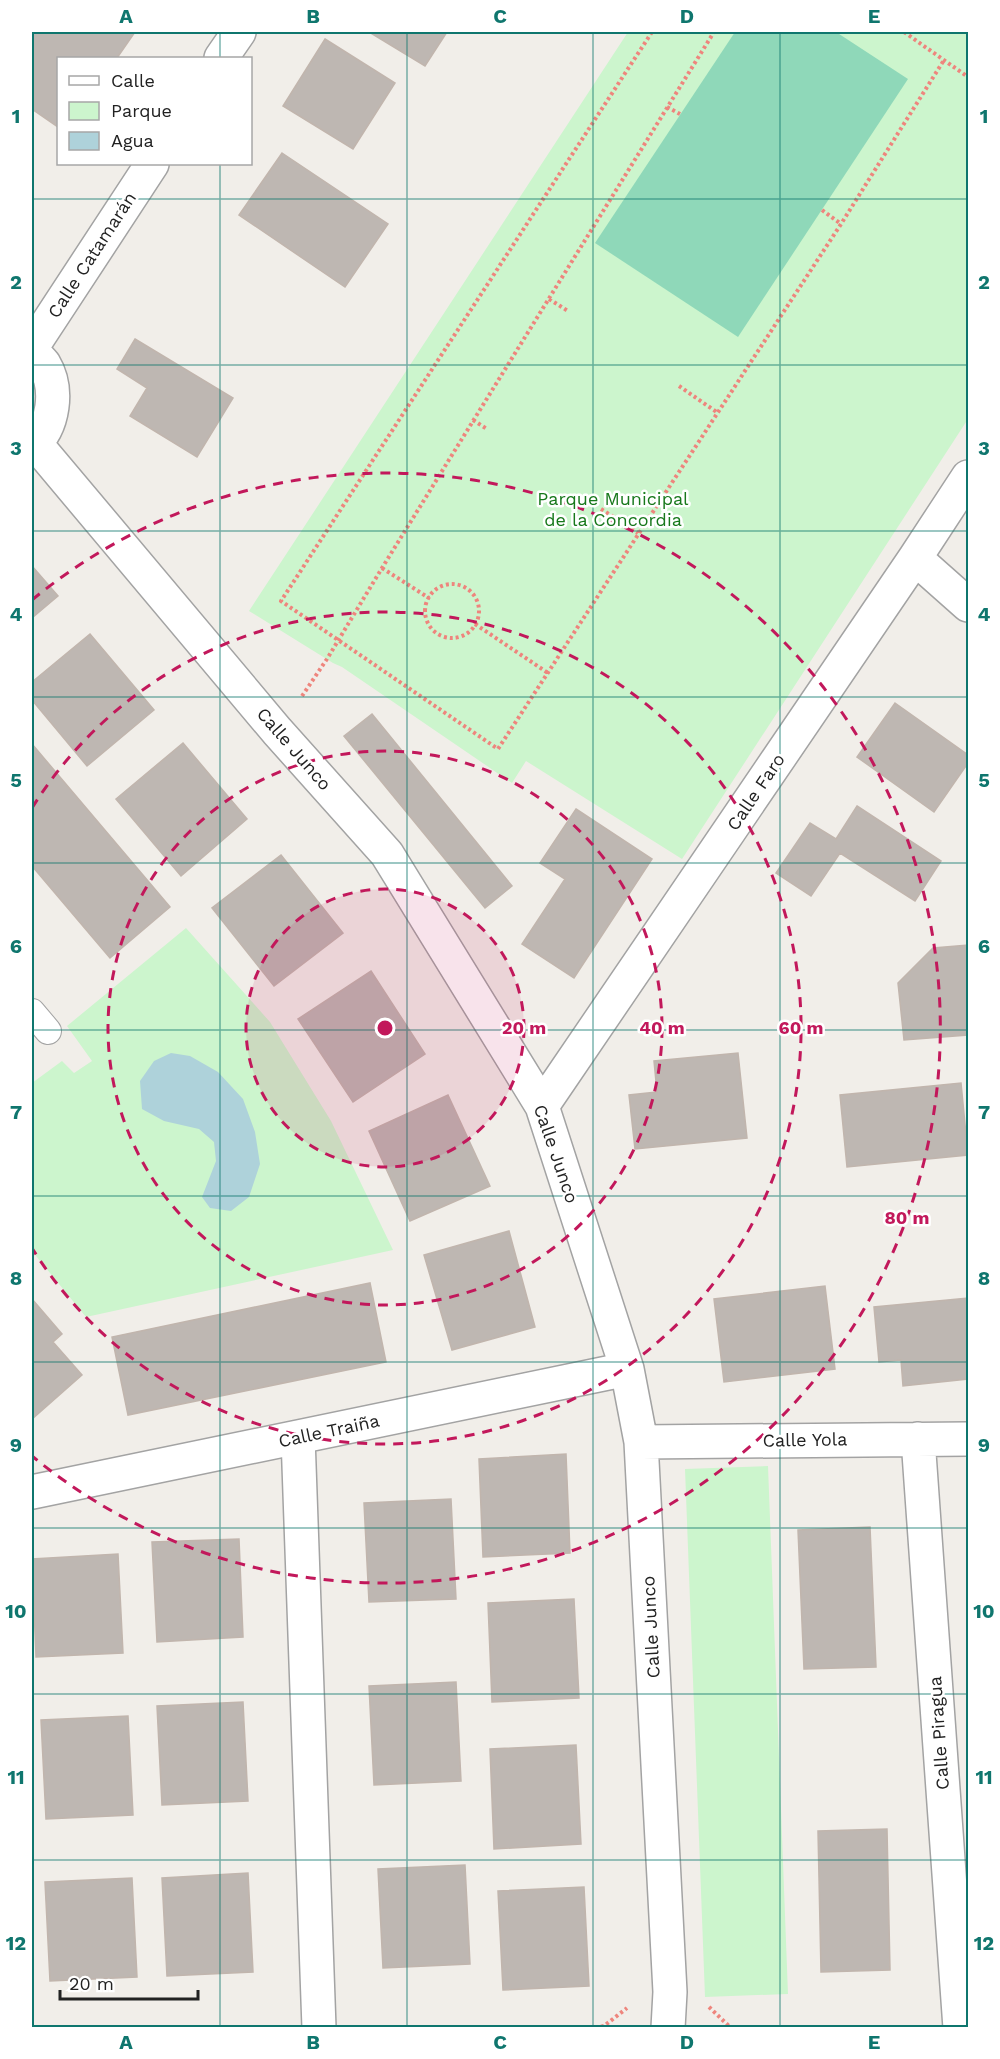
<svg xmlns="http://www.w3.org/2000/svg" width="1000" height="2059" viewBox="0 0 1000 2059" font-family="'Work Sans',sans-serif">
<rect width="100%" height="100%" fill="#f1eee9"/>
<!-- park -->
<path fill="#ccf5cd" d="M 628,32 L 968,32 L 968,419 L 682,859 L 526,761 L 512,783 L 342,667 L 333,663 L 249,611 Z
M 186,928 L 270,1022 L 331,1121 L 393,1250 L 86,1317 L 32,1251 L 32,1083 L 62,1061 L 74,1073 L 92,1061 L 67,1026 Z
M 768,1466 L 788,1994 L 705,1997 L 685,1469 Z"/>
<!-- pitch -->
<path fill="#8fd8b9" d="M 735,32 L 836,32 L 908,79 L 738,337 L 595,243 Z"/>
<!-- water -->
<path fill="#aed2da" d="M 171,1053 L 190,1056 L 218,1072 L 243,1099 L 255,1132 L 260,1164 L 249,1197 L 231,1211 L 210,1208 L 202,1197 L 216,1161 L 214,1142 L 199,1129 L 164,1121 L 142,1109 L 140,1081 L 154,1061 Z"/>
<!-- building -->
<path fill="#beb7b2" stroke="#c1b5ad" stroke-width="1.5" d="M 32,32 L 135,32 L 117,58 L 58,58 L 58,127 L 32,109 Z
M 369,32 L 447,32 L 425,66 Z
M 325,39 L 395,83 L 353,149 L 283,106 Z
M 282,153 L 388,224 L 345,287 L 239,215 Z
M 135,339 L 233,398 L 197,457 L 130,416 L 147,388 L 117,369 Z
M 32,566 L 58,596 L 32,618 Z
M 90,634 L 154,710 L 87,766 L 32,700 L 32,682 Z
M 895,703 L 968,755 L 968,763 L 934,812 L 857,757 Z
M 372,714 L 512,886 L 485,908 L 344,736 Z
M 183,743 L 247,819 L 181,876 L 116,799 Z
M 32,744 L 170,907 L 110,958 L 32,866 Z
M 857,806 L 941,861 L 915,901 L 840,853 L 811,896 L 776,873 L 810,823 L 836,839 Z
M 576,809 L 652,859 L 574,978 L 522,944 L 565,879 L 540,863 Z
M 281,855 L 343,933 L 274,986 L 212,908 Z
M 968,945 L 968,1035 L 904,1040 L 898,983 L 933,948 Z
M 371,971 L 425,1054 L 353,1102 L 298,1019 Z
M 738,1053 L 747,1138 L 635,1149 L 629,1095 L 657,1092 L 654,1061 Z
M 961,1083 L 968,1155 L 847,1167 L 840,1095 Z
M 448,1095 L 490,1186 L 410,1221 L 369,1131 Z
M 509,1231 L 535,1327 L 452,1350 L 424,1255 Z
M 370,1283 L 386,1362 L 128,1415 L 112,1337 Z
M 825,1286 L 835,1369 L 724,1382 L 714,1299 Z
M 968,1298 L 968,1379 L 903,1386 L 901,1360 L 879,1362 L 874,1307 Z
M 32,1299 L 62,1334 L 53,1342 L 82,1375 L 32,1419 Z
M 566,1454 L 570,1553 L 483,1557 L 479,1459 Z
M 451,1499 L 456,1599 L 369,1602 L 364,1503 Z
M 870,1527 L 876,1667 L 804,1669 L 798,1530 Z
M 239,1539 L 243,1637 L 157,1642 L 152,1542 Z
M 118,1554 L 123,1653 L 36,1657 L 32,1559 Z
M 574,1599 L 579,1698 L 492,1702 L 488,1603 Z
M 456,1682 L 461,1781 L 374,1785 L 369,1686 Z
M 243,1702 L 248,1801 L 162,1805 L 157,1706 Z
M 128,1716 L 133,1815 L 46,1819 L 41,1720 Z
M 576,1745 L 581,1844 L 494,1849 L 490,1749 Z
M 887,1829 L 890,1970 L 821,1972 L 818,1831 Z
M 465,1865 L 470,1964 L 383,1968 L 378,1869 Z
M 248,1873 L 253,1972 L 167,1976 L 162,1878 Z
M 132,1878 L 137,1977 L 50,1981 L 45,1882 Z
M 584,1887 L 589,1986 L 503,1990 L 498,1891 Z"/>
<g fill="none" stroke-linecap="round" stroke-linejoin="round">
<defs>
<path id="service" d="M 32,1012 L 48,1031"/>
<path id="minor" d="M 221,58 L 239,32
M 32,347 L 152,164
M 32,350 C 35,355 40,359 44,364 C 59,389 54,427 32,446
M 35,443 L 277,731 L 387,854 L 542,1106 L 627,1369 L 641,1442 L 670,1992 L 668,2028
M 915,558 L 968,605
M 542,1106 L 915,558 L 968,477
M 298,1437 L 319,2028
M 918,1439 L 960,2028
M 641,1442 L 968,1439
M 32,1492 L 627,1369"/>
</defs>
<!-- service casing -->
<use href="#service" stroke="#a3a3a3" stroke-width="28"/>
<!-- minor casing -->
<use href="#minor" stroke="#a3a3a3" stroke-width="36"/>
<!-- path -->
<path stroke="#ee857d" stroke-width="4" stroke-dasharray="3 3" stroke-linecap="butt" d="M 652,32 L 281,601 L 498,749 L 841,224 L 944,60
M 904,32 L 968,77
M 667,107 L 680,114
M 822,210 L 841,224
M 549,299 L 568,311
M 679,386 L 718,413
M 473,420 L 487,429
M 601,509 L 638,533
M 382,568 L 429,598
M425 611a27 27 0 1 1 54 0a27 27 0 1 1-54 0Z
M 475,624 L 548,673
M 302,696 L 327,659 L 382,568 L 714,32
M 709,2007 L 731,2028
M 595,2028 L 604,2026 L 627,2008"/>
<!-- service -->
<use href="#service" stroke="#fff" stroke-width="26"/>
<!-- minor -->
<use href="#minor" stroke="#fff" stroke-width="33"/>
</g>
<!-- grid -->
<path fill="none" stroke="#0f766e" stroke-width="1.5" stroke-opacity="0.55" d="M 220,32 L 220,58M 407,32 L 407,2028M 593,32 L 593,2028M 780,32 L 780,2028M 220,164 L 220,2028M 32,199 L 968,199M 32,365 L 968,365M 32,531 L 968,531M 32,697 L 968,697M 32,863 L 968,863M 32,1030 L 968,1030M 32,1196 L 968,1196M 32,1362 L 968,1362M 32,1528 L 968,1528M 32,1694 L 968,1694M 32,1860 L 968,1860"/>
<!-- distance rings -->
<circle cx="385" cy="1028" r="139" fill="#c2185b" fill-opacity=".12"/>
<g fill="none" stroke="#c2185b" stroke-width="3" stroke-dasharray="10 8">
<circle cx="385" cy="1028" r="139"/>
<circle cx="385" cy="1028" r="277"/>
<path d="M32 808A416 416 0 1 1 32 1248"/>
<path d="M32 600A555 555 0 1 1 32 1456"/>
</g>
<g text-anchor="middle" stroke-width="5" stroke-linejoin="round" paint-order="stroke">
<!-- street labels -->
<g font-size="18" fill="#222" stroke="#fff">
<text transform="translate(92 255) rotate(-57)" y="6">Calle Catamarán</text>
<text transform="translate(294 749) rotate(49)" y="6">Calle Junco</text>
<text transform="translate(756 792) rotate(-56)" y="6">Calle Faro</text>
<text transform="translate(556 1154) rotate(71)" y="6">Calle Junco</text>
<text transform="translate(329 1431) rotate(-12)" y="6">Calle Traiña</text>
<text transform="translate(805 1440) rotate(-1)" y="6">Calle Yola</text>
<text transform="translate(651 1627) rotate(-93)" y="6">Calle Junco</text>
<text transform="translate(939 1733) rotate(-94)" y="6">Calle Piragua</text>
</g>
<!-- park labels -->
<g font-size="18" fill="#17781b" stroke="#fff">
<text x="613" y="505">Parque Municipal<tspan x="613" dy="21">de la Concordia</tspan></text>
</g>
</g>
<circle cx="385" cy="1028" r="9" fill="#c2185b" stroke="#fff" stroke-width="3"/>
<g font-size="18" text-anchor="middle" font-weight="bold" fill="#c2185b" stroke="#fff" stroke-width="5" stroke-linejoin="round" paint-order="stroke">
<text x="524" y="1034">20 m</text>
<text x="662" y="1034">40 m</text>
<text x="801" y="1034">60 m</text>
<text x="907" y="1224">80 m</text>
</g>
<!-- border -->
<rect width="1000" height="2059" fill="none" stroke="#ffffff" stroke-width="66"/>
<!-- legend -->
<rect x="57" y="57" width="195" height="108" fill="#ffffff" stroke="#a7a7a7" stroke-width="1.5"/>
<rect x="69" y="76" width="30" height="9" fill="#ffffff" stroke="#a7a7a7" stroke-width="1.5"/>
<text x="111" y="87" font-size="18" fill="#222222">Calle</text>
<rect x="69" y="102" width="30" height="18" fill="#ccf5cd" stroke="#a7a7a7" stroke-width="1.5"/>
<text x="111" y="117" font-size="18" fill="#222222">Parque</text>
<rect x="69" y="132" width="30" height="18" fill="#aed2da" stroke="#a7a7a7" stroke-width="1.5"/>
<text x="111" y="147" font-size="18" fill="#222222">Agua</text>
<!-- scale -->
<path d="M60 1990v9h138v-9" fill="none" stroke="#222222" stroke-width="3"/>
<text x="69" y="1990" font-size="18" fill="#222222" stroke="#ffffff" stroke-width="4.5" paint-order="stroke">20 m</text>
<rect x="33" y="33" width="934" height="1993" fill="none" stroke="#0f766e" stroke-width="2"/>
<g font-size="20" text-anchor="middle" font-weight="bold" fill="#0f766e">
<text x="126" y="23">A</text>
<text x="313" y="23">B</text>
<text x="500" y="23">C</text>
<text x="687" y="23">D</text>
<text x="874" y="23">E</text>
<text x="16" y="123">1</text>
<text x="984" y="123">1</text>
<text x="16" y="289">2</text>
<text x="984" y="289">2</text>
<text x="16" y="455">3</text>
<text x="984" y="455">3</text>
<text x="16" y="621">4</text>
<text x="984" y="621">4</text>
<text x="16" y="787">5</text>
<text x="984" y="787">5</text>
<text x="16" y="953">6</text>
<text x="984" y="953">6</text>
<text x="16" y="1119">7</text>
<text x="984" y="1119">7</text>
<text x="16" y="1285">8</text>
<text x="984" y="1285">8</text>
<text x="16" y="1452">9</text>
<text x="984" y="1452">9</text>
<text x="16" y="1618">10</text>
<text x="984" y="1618">10</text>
<text x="16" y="1784">11</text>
<text x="984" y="1784">11</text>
<text x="16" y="1950">12</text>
<text x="984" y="1950">12</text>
<text x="126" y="2049">A</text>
<text x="313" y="2049">B</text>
<text x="500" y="2049">C</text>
<text x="687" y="2049">D</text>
<text x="874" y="2049">E</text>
</g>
</svg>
